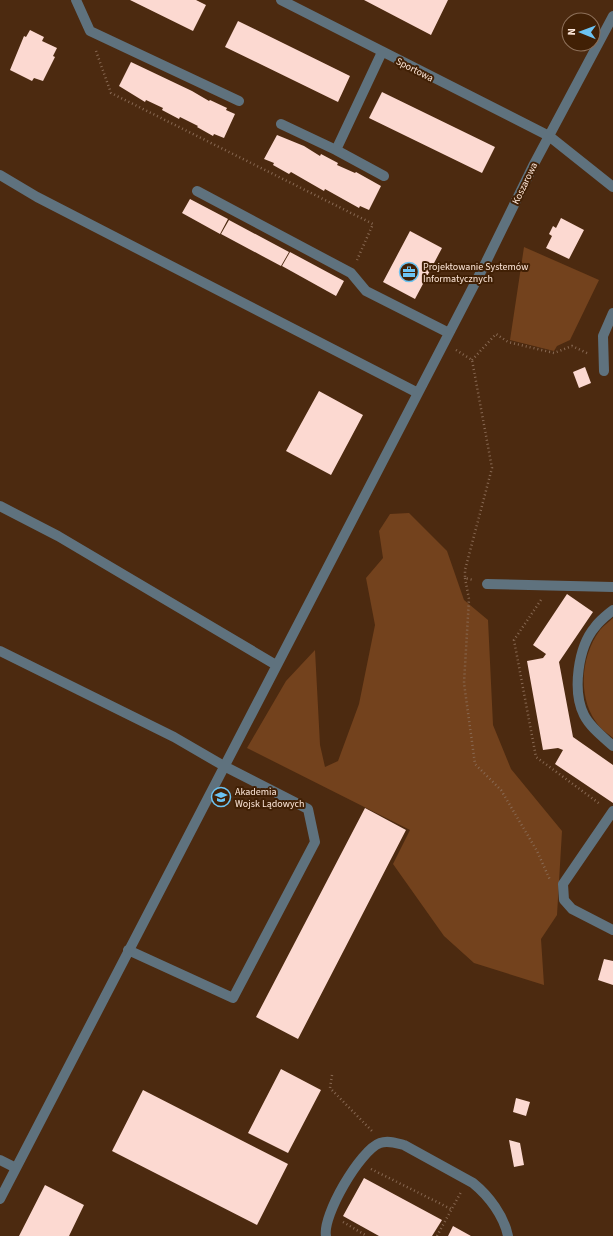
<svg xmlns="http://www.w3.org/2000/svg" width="613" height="1236" viewBox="0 0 613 1236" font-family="'Source Sans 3',sans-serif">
<rect width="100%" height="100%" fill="#4c2a10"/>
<!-- green -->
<path fill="#73421d" d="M 524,247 L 599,280 L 570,340 L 557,346 L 554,351 L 510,340 Z
M 409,513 L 447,551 L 464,600 L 488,620 L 493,725 L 511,769 L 562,831 L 557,915 L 541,939 L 544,985 L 474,963 L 444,936 L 393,864 L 410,830 L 247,748 L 286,681 L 315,650 L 320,745 L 325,767 L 338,761 L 359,704 L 375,625 L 366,578 L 383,558 L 379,531 L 390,514 Z
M 613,618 L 613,738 C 609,734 603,731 599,726 C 577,700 580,657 600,630 C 603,626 609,622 613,618 Z"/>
<!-- building -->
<path fill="#fcd9d1" d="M 130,0 L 196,0 L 206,5 L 193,31 Z
M 364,0 L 448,0 L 431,35 Z
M 238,21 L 350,76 L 338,102 L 225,47 Z
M 30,30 L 44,37 L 42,41 L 57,48 L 53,56 L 55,57 L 43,81 L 34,78 L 32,81 L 10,70 L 24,36 L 26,37 Z
M 131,62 L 192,91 L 209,101 L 210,100 L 227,108 L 226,110 L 235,114 L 224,138 L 214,134 L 213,136 L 197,127 L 198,126 L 180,117 L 179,119 L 162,110 L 163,108 L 146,100 L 145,102 L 119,86 Z
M 382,92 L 495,147 L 482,173 L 369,118 Z
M 277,135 L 304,146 L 320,156 L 321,154 L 338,163 L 337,165 L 355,173 L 356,172 L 381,186 L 369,210 L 360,206 L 359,208 L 325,189 L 324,191 L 291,172 L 289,174 L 273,165 L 274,163 L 264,159 Z
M 190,199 L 228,219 L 220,234 L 182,213 Z
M 561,218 L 584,230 L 569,259 L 546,248 L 552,236 L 549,234 L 553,226 L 556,228 Z
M 229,220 L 289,252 L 281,266 L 221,234 Z
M 410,231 L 442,248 L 415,299 L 383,282 Z
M 290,252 L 344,281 L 336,296 L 282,266 Z
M 585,367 L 591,383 L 579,388 L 573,372 Z
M 319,391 L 363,415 L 331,475 L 286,451 Z
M 567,594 L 593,612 L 559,662 L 573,737 L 613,765 L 613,803 L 555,764 L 563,750 L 558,748 L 543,750 L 527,661 L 543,658 L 546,654 L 533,645 Z
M 365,808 L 406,830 L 298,1039 L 256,1017 Z
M 604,959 L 613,961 L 613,985 L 598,980 Z
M 281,1069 L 321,1090 L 288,1153 L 248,1133 Z
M 143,1090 L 288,1164 L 257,1225 L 112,1151 Z
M 516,1098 L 530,1102 L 526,1116 L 513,1112 Z
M 509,1140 L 520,1143 L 524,1165 L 514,1167 Z
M 364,1178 L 442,1220 L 432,1236 L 379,1236 L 343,1216 Z
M 45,1185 L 84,1205 L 69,1236 L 19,1236 Z
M 453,1226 L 471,1236 L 448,1236 Z"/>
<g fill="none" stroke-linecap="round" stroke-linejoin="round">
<!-- path -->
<path stroke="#886953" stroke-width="2.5" stroke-dasharray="1 3" stroke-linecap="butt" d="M 96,51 L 111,93 L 373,224 L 357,260
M 456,350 L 472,360 L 492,468 L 465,570 L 465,578 L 473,580
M 472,360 L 496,334 L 508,342 L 554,353 L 572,346 L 589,354
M 465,578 L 469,599 L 464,683 L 475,764 L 501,790 L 537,851 L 550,880
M 541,600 L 514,640 L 536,757 L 600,804
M 332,1075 L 330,1088 L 372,1131
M 371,1169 L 451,1209
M 343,1222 L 367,1236
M 437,1236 L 461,1192"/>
<!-- minor -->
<path stroke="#5f727e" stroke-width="10" d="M 76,0 L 90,31 L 239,101
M 281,0 L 549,136 L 613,187
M 281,124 L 336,150 L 384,176
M 336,150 L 382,52
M 0,175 L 37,197 L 418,393
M 197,191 L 351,273 L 366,291 L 449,333
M 604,371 L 603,336 L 613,313
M 0,506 L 58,536 L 276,665
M 487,584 L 613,587
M 613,610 C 607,615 600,620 595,627 C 578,647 572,691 584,715 C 590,727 603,737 613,746
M 0,651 L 174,737 L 224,766 L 308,809 L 315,842 L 233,998 L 128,950
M 613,811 L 563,884 L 564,900 L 572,909 L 613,930
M 0,1160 L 16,1168
M 0,1199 L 486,262 L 534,164 L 613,16
M 326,1236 C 322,1216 360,1150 380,1143 C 388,1140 396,1143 404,1145 L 473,1183 C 489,1196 504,1216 508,1236"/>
</g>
<!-- icons -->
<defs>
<symbol id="office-ring" viewBox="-11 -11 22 22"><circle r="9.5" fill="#412005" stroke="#6cc3f2" stroke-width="1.5"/><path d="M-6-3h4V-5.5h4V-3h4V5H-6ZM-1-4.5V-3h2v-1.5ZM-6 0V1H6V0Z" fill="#6cc3f2"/></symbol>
<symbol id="university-ring" viewBox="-11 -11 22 22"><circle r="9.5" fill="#412005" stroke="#6cc3f2" stroke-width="1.5"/><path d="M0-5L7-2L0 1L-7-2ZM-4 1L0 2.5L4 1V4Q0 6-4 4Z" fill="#6cc3f2"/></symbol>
</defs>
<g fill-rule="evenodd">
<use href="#office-ring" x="398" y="261" width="22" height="22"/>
<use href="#university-ring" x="210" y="786" width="22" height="22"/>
</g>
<g text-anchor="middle" stroke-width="4" stroke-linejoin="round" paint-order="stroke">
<!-- street labels -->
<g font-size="10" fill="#fee7d9" stroke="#412005">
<text transform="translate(415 69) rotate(27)" y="4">Sportowa</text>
<text transform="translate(524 183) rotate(-64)" y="4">Koszarowa</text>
</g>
<!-- poi labels -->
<g font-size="10" fill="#fee7d9" stroke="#412005" text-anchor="start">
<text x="423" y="270">Projektowanie Systemów<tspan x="423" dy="12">Informatycznych</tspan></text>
<text x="235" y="795">Akademia<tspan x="235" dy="12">Wojsk Lądowych</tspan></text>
</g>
</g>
<!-- north arrow -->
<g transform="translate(581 32) rotate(271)"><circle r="19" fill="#412005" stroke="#8d705a"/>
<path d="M0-3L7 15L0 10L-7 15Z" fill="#6cc3f2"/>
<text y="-6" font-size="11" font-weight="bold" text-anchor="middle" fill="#fee7d9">N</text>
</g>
</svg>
